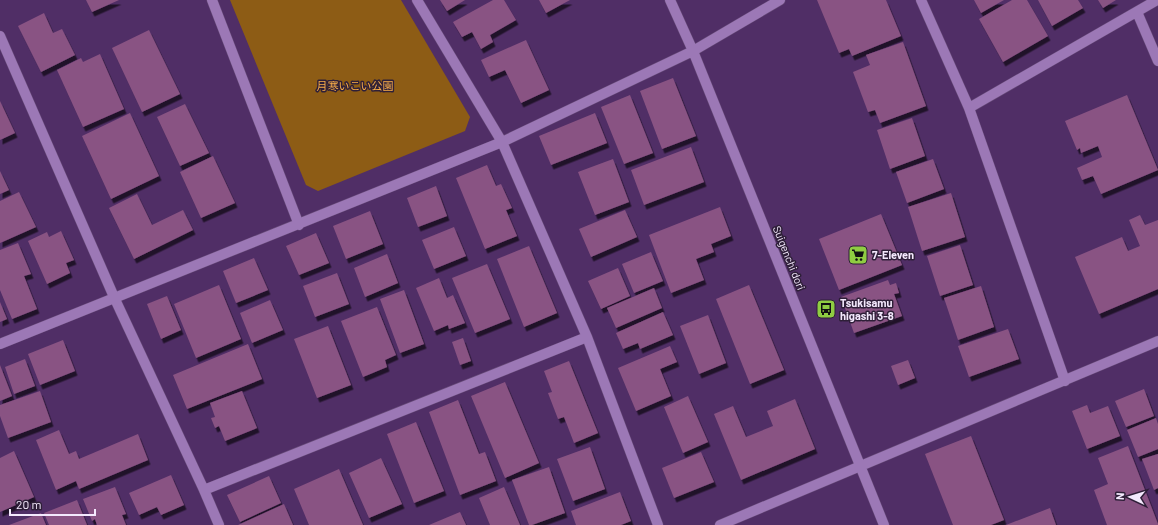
<svg xmlns="http://www.w3.org/2000/svg" width="1158" height="525" viewBox="0 0 1158 525" font-family="Barlow,'Noto Sans JP',sans-serif">
<defs>
<filter id="shadow"><feDropShadow dx="2.5" dy="4.5" stdDeviation="0" flood-color="#0009"/></filter>
</defs>
<rect width="100%" height="100%" fill="#502e66"/>
<!-- green -->
<path fill="#8d5c15" d="M 230,0 L 401,0 L 470,117 L 465,131 L 318,191 L 306,185 Z"/>
<!-- building -->
<path fill="#895383" filter="url(#shadow)" d="M 86,0 L 119,0 L 92,12 Z
M 440,0 L 465,0 L 447,11 Z
M 493,0 L 504,0 L 516,20 L 490,35 L 493,42 L 481,49 L 472,32 L 462,37 L 453,22 Z
M 539,0 L 570,0 L 546,13 Z
M 817,0 L 886,0 L 901,36 L 852,56 L 849,49 L 839,53 Z
M 974,0 L 1004,0 L 981,13 Z
M 1012,0 L 1027,0 L 1048,36 L 1003,62 L 979,19 Z
M 1038,0 L 1078,0 L 1083,8 L 1052,26 Z
M 1098,0 L 1116,0 L 1103,8 Z
M 44,13 L 53,33 L 62,29 L 75,55 L 41,72 L 18,26 Z
M 149,30 L 180,94 L 142,112 L 112,48 Z
M 526,40 L 549,90 L 521,103 L 505,70 L 489,77 L 481,60 Z
M 903,42 L 926,106 L 880,123 L 875,110 L 868,112 L 853,72 L 870,65 L 866,55 Z
M 100,54 L 124,109 L 83,127 L 57,70 L 81,58 L 83,62 Z
M 673,78 L 696,136 L 662,149 L 640,91 Z
M 630,95 L 653,153 L 624,164 L 601,107 Z
M 1127,95 L 1158,170 L 1101,194 L 1093,176 L 1082,180 L 1077,168 L 1102,157 L 1098,146 L 1081,153 L 1080,148 L 1077,150 L 1065,121 Z
M 0,101 L 15,133 L 0,140 Z
M 185,104 L 209,153 L 180,166 L 157,117 Z
M 130,113 L 159,176 L 111,199 L 82,136 Z
M 595,113 L 607,143 L 551,165 L 539,136 Z
M 912,118 L 925,156 L 890,169 L 877,130 Z
M 691,147 L 704,182 L 644,205 L 631,170 Z
M 213,156 L 235,203 L 201,218 L 180,172 Z
M 613,159 L 629,202 L 595,215 L 578,172 Z
M 933,159 L 944,189 L 907,203 L 896,172 Z
M 487,165 L 496,186 L 501,184 L 512,208 L 506,210 L 517,236 L 485,249 L 456,178 Z
M 0,171 L 9,190 L 0,194 Z
M 436,186 L 447,216 L 418,227 L 407,198 Z
M 19,192 L 36,227 L 0,243 L 0,201 Z
M 951,193 L 965,237 L 922,251 L 908,207 Z
M 137,194 L 152,225 L 183,210 L 193,230 L 134,259 L 109,208 Z
M 720,207 L 731,236 L 711,244 L 714,252 L 696,259 L 704,280 L 671,293 L 649,235 Z
M 625,210 L 637,237 L 591,257 L 579,229 Z
M 370,211 L 383,244 L 346,259 L 333,226 Z
M 881,214 L 902,265 L 839,290 L 819,239 Z
M 1140,215 L 1145,225 L 1158,220 L 1158,289 L 1099,314 L 1075,257 L 1122,237 L 1128,251 L 1140,246 L 1129,220 Z
M 454,227 L 466,256 L 434,269 L 422,240 Z
M 61,231 L 74,260 L 66,263 L 70,273 L 47,284 L 28,241 L 47,232 L 49,237 Z
M 316,233 L 329,263 L 299,275 L 286,246 Z
M 18,243 L 31,274 L 24,276 L 37,309 L 12,319 L 0,290 L 0,250 Z
M 960,245 L 973,285 L 940,296 L 927,256 Z
M 529,246 L 557,313 L 524,327 L 497,259 Z
M 651,252 L 663,281 L 634,293 L 622,264 Z
M 387,254 L 398,283 L 365,297 L 354,268 Z
M 254,258 L 268,290 L 236,303 L 223,271 Z
M 487,264 L 510,319 L 475,333 L 452,278 Z
M 618,268 L 630,296 L 601,309 L 588,281 Z
M 337,273 L 349,304 L 315,317 L 303,286 Z
M 439,278 L 447,298 L 453,295 L 465,323 L 449,329 L 448,325 L 434,331 L 416,288 Z
M 888,280 L 890,285 L 896,283 L 899,293 L 894,294 L 902,316 L 854,333 L 841,297 Z
M 219,285 L 241,339 L 196,358 L 174,304 Z
M 749,285 L 784,370 L 750,384 L 716,299 Z
M 981,286 L 994,327 L 958,340 L 944,298 Z
M 654,288 L 662,308 L 616,328 L 607,308 Z
M 404,290 L 424,344 L 400,353 L 380,299 Z
M 167,296 L 181,330 L 161,339 L 147,304 Z
M 270,300 L 283,330 L 252,343 L 240,313 Z
M 0,302 L 7,319 L 0,322 Z
M 377,307 L 396,355 L 385,360 L 387,367 L 363,377 L 341,321 Z
M 663,312 L 673,335 L 640,349 L 638,343 L 623,349 L 616,333 Z
M 708,315 L 726,363 L 699,374 L 680,326 Z
M 328,326 L 351,385 L 317,398 L 294,339 Z
M 1008,329 L 1019,359 L 969,377 L 958,346 Z
M 463,338 L 471,361 L 460,365 L 452,342 Z
M 63,340 L 75,371 L 40,385 L 28,354 Z
M 248,344 L 262,379 L 187,409 L 173,375 Z
M 670,346 L 677,362 L 660,369 L 671,396 L 636,411 L 618,368 Z
M 25,359 L 35,386 L 14,394 L 5,367 Z
M 908,360 L 915,378 L 898,385 L 891,366 Z
M 569,361 L 598,433 L 574,443 L 564,417 L 558,419 L 548,393 L 552,392 L 544,371 Z
M 0,365 L 12,396 L 0,401 Z
M 505,382 L 539,463 L 505,478 L 471,396 Z
M 1144,389 L 1154,416 L 1126,427 L 1115,401 Z
M 40,391 L 51,422 L 8,438 L 0,416 L 0,405 Z
M 242,391 L 257,428 L 225,441 L 219,426 L 215,428 L 211,418 L 215,417 L 210,403 Z
M 688,396 L 708,442 L 683,453 L 664,407 Z
M 795,399 L 815,449 L 741,480 L 714,414 L 733,406 L 746,437 L 773,426 L 767,411 Z
M 458,400 L 479,454 L 485,452 L 496,481 L 460,495 L 429,412 Z
M 1087,405 L 1090,413 L 1108,406 L 1120,436 L 1087,449 L 1072,411 Z
M 1156,418 L 1158,424 L 1158,449 L 1138,457 L 1127,430 Z
M 416,422 L 444,491 L 414,503 L 387,434 Z
M 59,430 L 69,454 L 76,451 L 79,459 L 138,434 L 148,460 L 79,489 L 76,481 L 56,490 L 36,440 Z
M 971,436 L 1004,520 L 991,525 L 953,525 L 925,454 Z
M 1128,446 L 1158,524 L 1158,525 L 1107,525 L 1094,490 L 1108,484 L 1098,458 Z
M 590,447 L 605,489 L 573,501 L 557,459 Z
M 14,451 L 34,497 L 0,512 L 0,458 Z
M 701,452 L 714,482 L 674,498 L 662,468 Z
M 1158,454 L 1158,488 L 1154,490 L 1142,459 Z
M 381,458 L 402,504 L 369,518 L 349,473 Z
M 549,467 L 565,513 L 532,525 L 529,525 L 512,480 Z
M 339,469 L 363,525 L 309,525 L 294,489 Z
M 171,475 L 184,505 L 161,515 L 157,507 L 139,515 L 129,493 Z
M 269,476 L 281,503 L 240,522 L 227,495 Z
M 115,487 L 126,514 L 122,515 L 126,525 L 97,525 L 95,519 L 92,521 L 83,499 Z
M 504,487 L 520,525 L 490,525 L 479,498 Z
M 620,492 L 631,521 L 621,525 L 576,525 L 571,511 Z
M 77,500 L 87,525 L 49,525 L 44,513 Z
M 284,504 L 293,525 L 238,525 Z
M 1050,508 L 1056,525 L 1006,525 Z
M 460,512 L 466,525 L 429,525 Z
M 41,513 L 46,525 L 9,525 Z"/>
<g fill="none" stroke-linecap="round" stroke-linejoin="round">
<defs>
<path id="minor" d="M 212,0 L 299,225
M 417,0 L 502,142 L 587,337 L 658,525
M 670,0 L 693,51 L 884,525
M 921,0 L 969,108 L 1065,381
M 1137,12 L 1158,61
M 0,36 L 114,297 L 204,490 L 219,525
M 969,108 L 1157,0
M 0,344 L 502,142 L 693,51 L 780,0
M 204,490 L 587,337
M 720,525 L 1158,341"/>
</defs>
<!-- minor casing -->
<use href="#minor" stroke="#674b78" stroke-width="11"/>
<!-- minor -->
<use href="#minor" stroke="#9c78b6" stroke-width="10"/>
</g>
<!-- icons -->
<defs>
<symbol id="supermarket-square" viewBox="-11 -11 22 22"><rect x="-9" y="-9" width="18" height="18" rx="4" fill="#8fcd42" stroke="#2e1f38"/><path d="M-6-5.5h2.5l.6 2H6L4.5 2H-2.5L-4.4-4H-6ZM-1.5 3.2a1.3 1.3 0 1 0 .1 0ZM3 3.2a1.3 1.3 0 1 0 .1 0Z" fill="#111"/></symbol>
<symbol id="bus-square" viewBox="-11 -11 22 22"><rect x="-9" y="-9" width="18" height="18" rx="4" fill="#8fcd42" stroke="#2e1f38"/><path d="M-5-6H5V4H4V6H2V4H-2V6H-4V4H-5ZM-3.5-4V0h7V-4ZM-3.5 1.2v1.5H-2V1.2ZM2 1.2v1.5H3.5V1.2Z" fill="#111"/></symbol>
</defs>
<g fill-rule="evenodd">
<use href="#supermarket-square" x="847" y="244" width="22" height="22"/>
<use href="#bus-square" x="815" y="298" width="22" height="22"/>
</g>
<g text-anchor="middle" stroke-width="3" stroke-linejoin="round" paint-order="stroke">
<!-- park labels -->
<g font-size="11" fill="#faae49" stroke="#2e1f38">
<text x="355" y="90">月寒いこい公園</text>
</g>
<!-- poi labels -->
<g font-size="11" font-weight="bold" fill="#f4e9fd" stroke="#2e1f38" text-anchor="start">
<text x="872" y="259">7-Eleven</text>
<text x="840" y="307">Tsukisamu<tspan x="840" dy="13">higashi 3-8</tspan></text>
</g>
<!-- street labels -->
<g font-size="11" fill="#f4e9fd" stroke="#2e1f38">
<text transform="translate(789 258) rotate(68)" y="4">Suigenchi dori</text>
</g>
</g>
<!-- north arrow -->
<g transform="translate(1130 497) rotate(274)" stroke="#2e1f38" stroke-width="3" paint-order="stroke">
<path d="M0-3L7 15L0 10L-7 15Z" fill="#f4e9fd"/>
<text y="-6" font-size="11" font-weight="bold" text-anchor="middle" fill="#f4e9fd">N</text>
</g>
<!-- scale -->
<path d="M10 509v6h85v-6" fill="none" stroke="#f4e9fd" stroke-width="2"/>
<text x="16" y="509" font-size="12" fill="#f4e9fd" stroke="#2e1f38" stroke-width="3" paint-order="stroke">20 m</text>
</svg>
